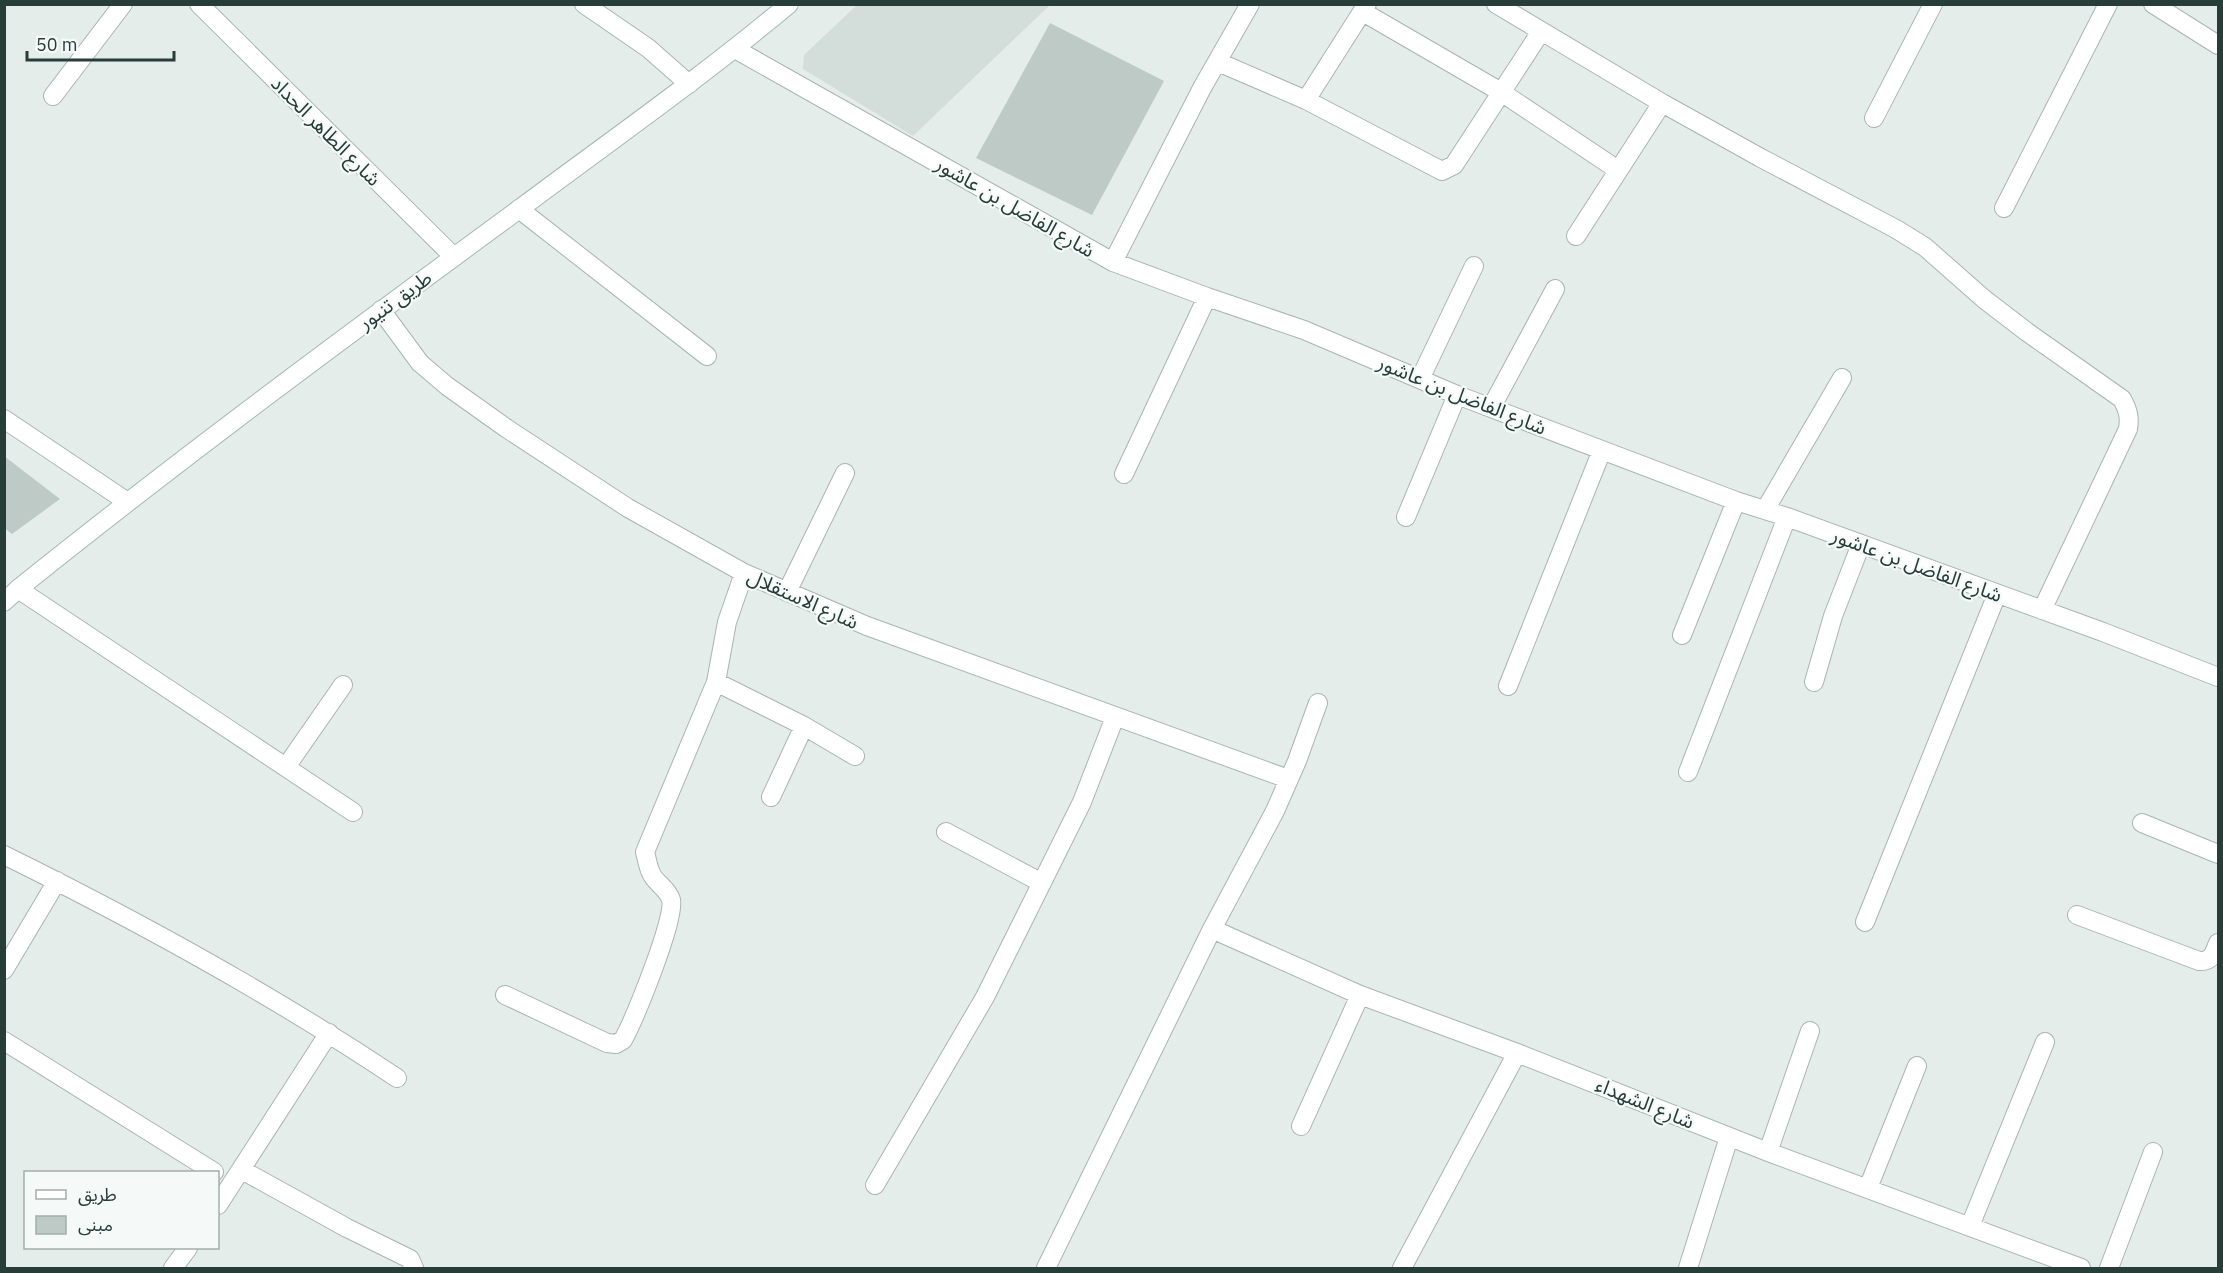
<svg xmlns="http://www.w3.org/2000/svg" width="2223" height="1273" viewBox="0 0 2223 1273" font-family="'IBM Plex Sans','Noto Sans Arabic',sans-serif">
<rect width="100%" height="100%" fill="#e5edea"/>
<!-- built -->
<path fill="#d3ddd9" d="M 858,4 L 1050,4 L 1050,5 L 913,136 L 803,69 L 804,55 Z"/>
<!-- building -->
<path fill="#bdcac6" d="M 1050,23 L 1164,81 L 1092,215 L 976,158 Z
M 4,456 L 60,499 L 12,534 L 4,528 Z"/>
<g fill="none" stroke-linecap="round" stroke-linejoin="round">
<defs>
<path id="minor" d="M 199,4 L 454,257
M 584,4 L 648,48 L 689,84
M 1496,4 L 1662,103 L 1761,158 L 1896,229 L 1925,247 L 1984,299 L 2027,332 L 2122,399 C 2128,410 2130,417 2128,429 L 2042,610
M 1363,12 L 1501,92 L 1618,170
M 735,49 L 1113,262 L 1207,297 L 1304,330 L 1457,395 L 1736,501 L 1787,517 L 2103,632 L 2218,677
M 1218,62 L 1306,100 L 1442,171 L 1454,165 L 1540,33
M 53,96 L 123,4
M 1306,100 L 1367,4
M 1874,118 L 1933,4
M 2004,208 L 2108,4
M 519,209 L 707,356
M 1576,236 L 1662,103
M 1113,262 L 1202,88 L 1250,4
M 381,310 L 420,363 L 447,386 L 506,428 L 628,508 L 744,573 L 867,626 L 1288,779
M 1420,379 L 1474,266
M 1491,408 L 1555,289
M 4,419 L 126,501
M 1124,474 L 1207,297
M 1765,510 L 1842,378
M 1406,517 L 1457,395
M 18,589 L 353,812
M 787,592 L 845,473
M 1682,635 L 1736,501
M 716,682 L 804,726 L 855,756
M 1814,682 L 1833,616 L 1861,544
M 1508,686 L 1602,450
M 286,767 L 343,685
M 1688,772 L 1787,517
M 771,797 L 804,726
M 2142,823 L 2218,854
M 946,832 L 1042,883
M 4,855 C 140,922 271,994 397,1078
M 2077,915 L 2199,961 C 2212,962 2214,953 2218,943
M 1865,922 L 1997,594
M 1212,929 L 1360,995 L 1517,1053 L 1768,1152 L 2081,1268
M 4,970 L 57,881
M 505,995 L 607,1043 L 616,1044 L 623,1040 C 634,1020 676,918 671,900 C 668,889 657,884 652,875 C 648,868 647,859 645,852 L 716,682 L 727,622 L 744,573
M 4,1041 L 214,1172
M 1301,1126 L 1360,995
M 1768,1152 L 1810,1031
M 242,1170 L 347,1228 L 410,1259 L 414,1268
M 875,1185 L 985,997 L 1082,802 L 1115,717
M 1868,1188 L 1917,1066
M 218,1205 L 329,1033
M 1970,1226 L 2045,1042
M 173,1268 L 188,1248
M 1046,1268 L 1212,929 L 1275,811 L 1297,761 L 1318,703
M 1402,1268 L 1517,1053
M 1688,1268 L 1729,1137
M 2109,1268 L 2153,1152"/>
<path id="tertiary" d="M 2153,4 L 2218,45"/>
<path id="secondary" d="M 4,602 L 18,589 C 181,458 349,334 518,210 C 609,142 702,77 789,4"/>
</defs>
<!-- minor casing -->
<use href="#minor" stroke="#a8b5b1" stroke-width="20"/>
<!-- tertiary casing -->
<use href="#tertiary" stroke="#a8b5b1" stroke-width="20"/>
<!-- secondary casing -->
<use href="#secondary" stroke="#a4b8b2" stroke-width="20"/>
<!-- minor -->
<use href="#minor" stroke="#fff" stroke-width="18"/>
<!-- tertiary -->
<use href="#tertiary" stroke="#fff" stroke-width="18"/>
<!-- secondary -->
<use href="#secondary" stroke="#fff" stroke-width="18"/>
</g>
<g text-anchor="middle" stroke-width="4.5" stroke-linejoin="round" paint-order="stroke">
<!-- street labels -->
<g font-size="20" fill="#263d38" stroke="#f5faf8">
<text transform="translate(326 131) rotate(45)" y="7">شارع الطاهر الحداد</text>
<text transform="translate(1015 207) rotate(30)" y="7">شارع الفاضل بن عاشور</text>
<text transform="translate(395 300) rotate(-36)" y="7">طريق تنيور</text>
<text transform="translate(1462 395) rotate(22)" y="7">شارع الفاضل بن عاشور</text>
<text transform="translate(1917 565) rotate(20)" y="7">شارع الفاضل بن عاشور</text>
<text transform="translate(803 599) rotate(24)" y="7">شارع الاستقلال</text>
<text transform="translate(1645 1103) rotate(22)" y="7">شارع الشهداء</text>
</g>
</g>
<!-- border -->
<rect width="2223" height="1273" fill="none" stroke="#263d38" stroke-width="12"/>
<!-- legend -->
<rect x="24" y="1171" width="195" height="78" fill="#f5faf8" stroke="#a2aeab" stroke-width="1.5"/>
<rect x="36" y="1190" width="30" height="9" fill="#ffffff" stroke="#a2aeab" stroke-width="1.5"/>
<text x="78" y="1201" font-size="18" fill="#263d38">طريق</text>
<rect x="36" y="1216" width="30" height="18" fill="#bdcac6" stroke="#a2aeab" stroke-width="1.5"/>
<text x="78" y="1231" font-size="18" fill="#263d38">مبنى</text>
<!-- scale -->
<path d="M27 51v9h147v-9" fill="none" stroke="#263d38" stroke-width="3"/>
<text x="36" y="51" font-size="18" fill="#263d38" stroke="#f5faf8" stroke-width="4.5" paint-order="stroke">50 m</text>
</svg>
